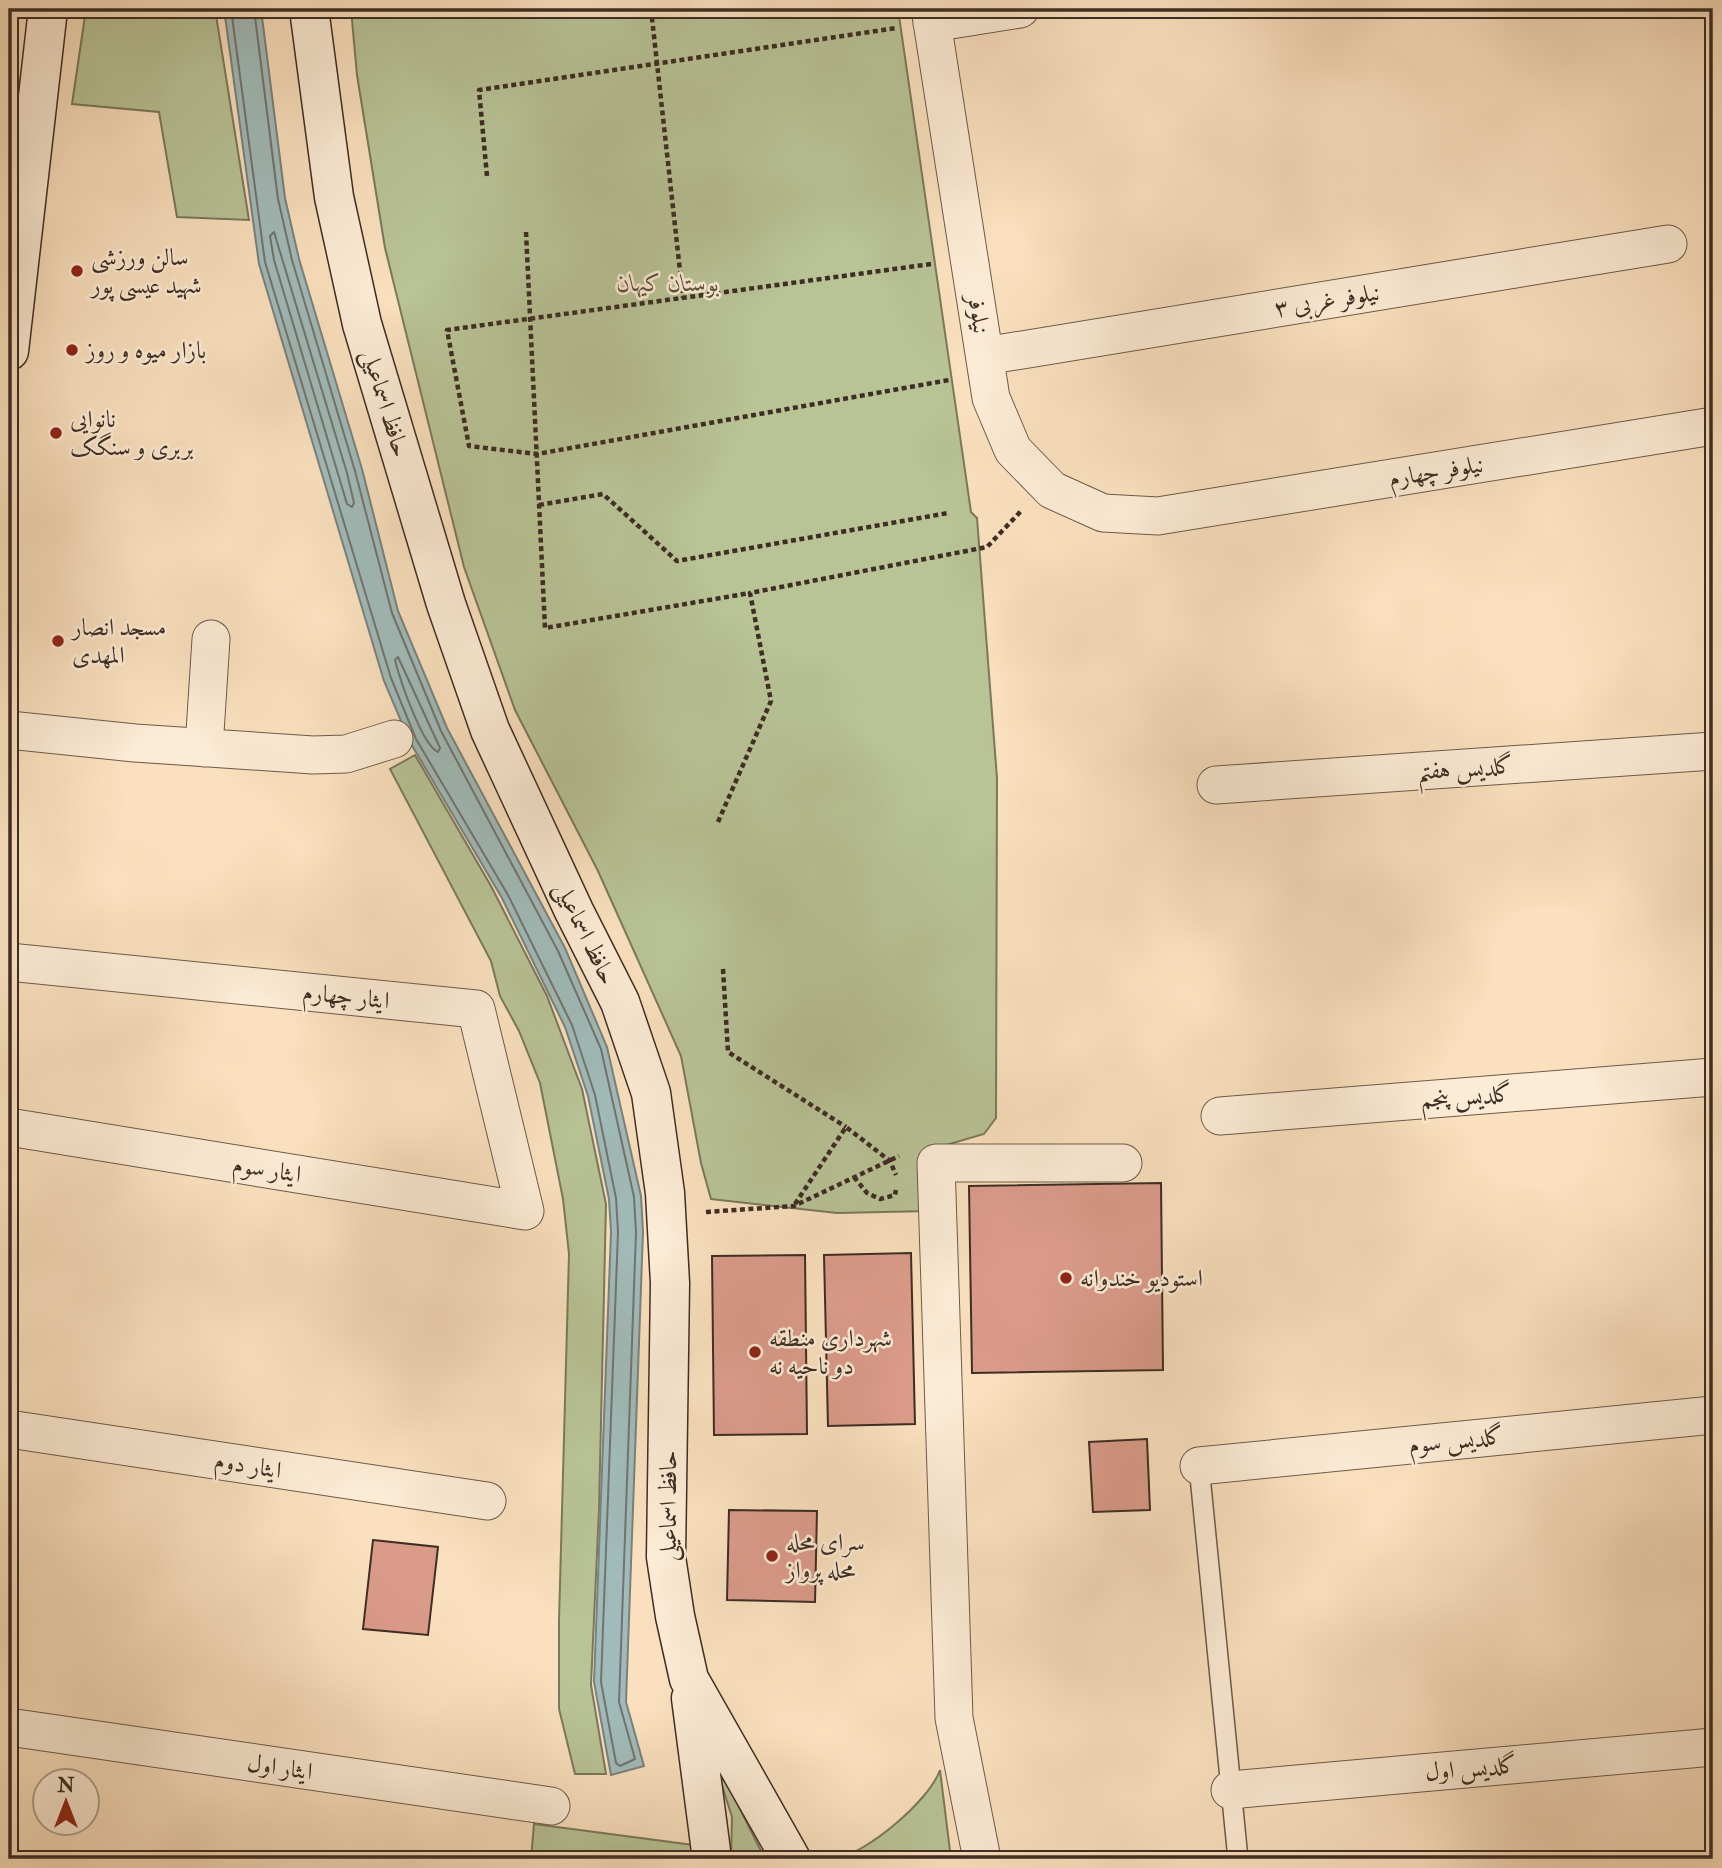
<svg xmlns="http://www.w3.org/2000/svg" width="1722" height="1868" viewBox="0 0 1722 1868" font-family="'IM FELL Double Pica',Amiri,serif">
<rect width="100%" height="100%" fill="#fae0be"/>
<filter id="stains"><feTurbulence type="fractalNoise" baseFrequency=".00286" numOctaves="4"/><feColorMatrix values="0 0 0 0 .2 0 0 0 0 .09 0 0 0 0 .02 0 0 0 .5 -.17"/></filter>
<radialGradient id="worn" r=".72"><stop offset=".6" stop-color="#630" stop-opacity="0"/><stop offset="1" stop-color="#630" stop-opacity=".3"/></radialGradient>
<!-- green -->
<path fill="#b8c396" stroke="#7b785d" stroke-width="2" d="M 86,9 L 215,9 L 249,220 L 177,217 L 159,112 L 72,104 Z
M 351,9 L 898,9 L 971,512 L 977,518 L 997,778 L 996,1118 L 984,1134 L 929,1150 L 930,1211 L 837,1213 L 711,1199 L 701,1163 L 681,1056 L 598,871 L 515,710 L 464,567 L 385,248 L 357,75 Z
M 415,755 L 491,886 L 547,996 L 582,1089 L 606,1204 L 599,1509 L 591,1685 L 606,1774 L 575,1774 L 559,1709 L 559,1621 L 569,1254 L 563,1199 L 540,1083 L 519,1031 L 500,996 L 491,961 L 390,769 Z
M 711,1751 L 765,1859 L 731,1859 L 732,1817 Z
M 940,1770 L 951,1859 L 836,1859 C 868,1852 929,1801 940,1770 Z
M 534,1824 L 693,1845 L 695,1859 L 531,1859 Z"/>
<!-- water -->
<path fill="#a1bbba" stroke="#79827e" stroke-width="2" d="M 224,9 L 261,9 L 285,198 L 299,259 L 362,469 L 398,611 L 447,728 L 565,948 L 607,1047 L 641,1196 L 643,1232 L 626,1702 L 644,1766 L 611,1775 L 594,1682 L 611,1232 L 609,1199 L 588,1096 L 565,1027 L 502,898 L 410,742 L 384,681 L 259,264 Z"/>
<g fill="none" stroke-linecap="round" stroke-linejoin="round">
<!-- shore -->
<path stroke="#70746f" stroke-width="2" d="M 231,9 L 265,262 L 391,678 L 416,739 L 508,895 L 572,1025 L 595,1095 L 616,1198 L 618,1232 L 601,1682 L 616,1763 L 620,1766 L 635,1759 L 619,1702 L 636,1232 L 634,1197 L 601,1049 L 558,951 L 441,731 L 392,613 L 355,471 L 292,260 L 278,199 L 254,9
M 274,232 L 347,473 L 354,503 L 352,507 L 347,504 L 274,260 L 270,236 Z
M 398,657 L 440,748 L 438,752 C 422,745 400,680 395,660 Z"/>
</g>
<!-- building -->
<path fill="#db9b8b" stroke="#3e2d24" stroke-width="2" d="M 1161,1183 L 1163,1370 L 972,1373 L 969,1186 Z
M 911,1253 L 915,1424 L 828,1426 L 824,1255 Z
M 805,1255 L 807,1434 L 714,1435 L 712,1256 Z
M 1147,1439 L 1150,1510 L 1093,1512 L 1089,1442 Z
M 729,1510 L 817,1511 L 815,1602 L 727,1600 Z
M 373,1540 L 438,1547 L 428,1635 L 363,1629 Z"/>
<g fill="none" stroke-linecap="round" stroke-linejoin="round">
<defs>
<path id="lane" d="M 1199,1466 L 1238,1859"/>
<path id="street" d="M 930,9 L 991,398 L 1013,450 L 1052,490 L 1103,513 L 1158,516 L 1713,426
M 932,23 L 1020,9
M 985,356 L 1668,244
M 9,730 L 135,743 L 313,755 L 346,754 L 394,739
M 204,748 L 211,639
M 1216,785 L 1713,751
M 9,962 L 476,1009 L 525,1211 L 9,1127
M 1220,1116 L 1713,1077
M 9,1429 L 487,1501
M 1199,1466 L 1713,1415
M 9,1727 L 551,1806
M 1230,1790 L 1713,1747
M 982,1859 L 954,1718 L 936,1163 L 1123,1163"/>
<path id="secondary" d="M 309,9 L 334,197 L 362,324 L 446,604 L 490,730 L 574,911 L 620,1002 L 651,1093 L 665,1193 L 670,1283 L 666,1557 L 675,1616 L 689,1679 L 791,1859
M 9,351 L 48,9
M 691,1698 L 712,1859"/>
</defs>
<!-- lane casing -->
<use href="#lane" stroke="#6d5a4a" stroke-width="22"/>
<!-- street casing -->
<use href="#street" stroke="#6d5a4a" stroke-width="39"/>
<!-- secondary casing -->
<use href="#secondary" stroke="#3e2d24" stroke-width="41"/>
<!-- path -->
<path stroke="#3e2d24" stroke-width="4.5" stroke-dasharray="5 3.5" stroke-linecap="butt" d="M 651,9 L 683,298
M 487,176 L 479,90 L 896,28
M 526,232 L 545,628 L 750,593
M 931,264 L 447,330 L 469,446 L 537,454 L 949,380
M 539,505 L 603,494 L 677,561 L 948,513
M 718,822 L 771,701 L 750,593 L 987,547 L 1022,510
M 723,969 L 728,1052 L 846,1127
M 854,1177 L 867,1193 L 880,1199 L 895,1195 L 896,1190
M 795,1204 L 846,1127 L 890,1161 L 896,1175
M 706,1212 L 794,1206 L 899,1156"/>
<!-- lane -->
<use href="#lane" stroke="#fcebd5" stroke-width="19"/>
<!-- street -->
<use href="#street" stroke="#fcebd5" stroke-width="37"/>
<!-- secondary -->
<use href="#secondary" stroke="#fcebd5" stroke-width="38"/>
</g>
<!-- markers -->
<g fill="#8f2418" stroke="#fcebd5" stroke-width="2.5">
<circle cx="77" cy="271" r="7"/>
<circle cx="72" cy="350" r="7"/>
<circle cx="56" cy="433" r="7"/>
<circle cx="58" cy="641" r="7"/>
<circle cx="1066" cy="1278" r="7"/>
<circle cx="755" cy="1352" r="7"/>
<circle cx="772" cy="1556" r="7"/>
</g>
<g text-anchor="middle" stroke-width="5" stroke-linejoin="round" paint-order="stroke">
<!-- poi labels -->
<g font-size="24" fill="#3e2d24" stroke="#fcebd5" text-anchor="start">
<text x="91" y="265">سالن ورزشی<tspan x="91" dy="28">شهید عیسی پور</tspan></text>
<text x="86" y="358">بازار میوه و روز</text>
<text x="70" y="427">نانوایی<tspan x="70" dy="28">بربری و سنگک</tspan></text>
<text x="72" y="635">مسجد انصار<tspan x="72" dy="28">المهدی</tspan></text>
<text x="1080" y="1286">استودیو خندوانه</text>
<text x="769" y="1346">شهرداری منطقه<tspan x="769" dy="28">دو ناحیه نه</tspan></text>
<text x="786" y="1550">سرای محله<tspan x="786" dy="28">محله پرواز</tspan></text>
</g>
<!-- park labels -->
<g font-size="24" font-style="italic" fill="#5c5240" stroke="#fcebd5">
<text x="668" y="291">بوستان کیهان</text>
</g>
<!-- street labels -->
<g font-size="24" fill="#3e2d24" stroke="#fcebd5">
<text transform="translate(1327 300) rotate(-9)" y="8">نیلوفر غربی ۳</text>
<text transform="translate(979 314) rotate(81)" y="8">نیلوفر</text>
<text transform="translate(386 403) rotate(73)" y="8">حافظ اسماعیلی</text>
<text transform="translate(1436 471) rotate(-9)" y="8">نیلوفر چهارم</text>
<text transform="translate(1465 768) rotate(-4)" y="8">گلدیس هفتم</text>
<text transform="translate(586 933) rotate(64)" y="8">حافظ اسماعیلی</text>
<text transform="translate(346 996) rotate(6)" y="8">ایثار چهارم</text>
<text transform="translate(1466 1096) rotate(-4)" y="8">گلدیس پنجم</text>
<text transform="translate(267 1169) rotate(9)" y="8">ایثار سوم</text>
<text transform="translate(1456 1440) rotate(-6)" y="8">گلدیس سوم</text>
<text transform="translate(248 1465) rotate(9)" y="8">ایثار دوم</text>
<text transform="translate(668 1506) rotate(-90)" y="8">حافظ اسماعیلی</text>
<text transform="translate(280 1767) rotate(8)" y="8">ایثار اول</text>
<text transform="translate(1471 1768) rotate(-5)" y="8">گلدیس اول</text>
</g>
</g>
<!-- margin -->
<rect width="1722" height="1868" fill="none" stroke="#fae0be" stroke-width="35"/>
<rect x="10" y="10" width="1701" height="1847" fill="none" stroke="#3e2d24" stroke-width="3.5"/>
<rect x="18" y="18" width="1687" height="1833" fill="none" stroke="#3e2d24" stroke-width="2"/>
<!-- north arrow -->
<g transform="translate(66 1802)"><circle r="33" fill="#fcebd5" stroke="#b09f8e" stroke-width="2"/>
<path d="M0-5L12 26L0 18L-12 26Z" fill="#8f2418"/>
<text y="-10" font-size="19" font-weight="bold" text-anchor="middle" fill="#3e2d24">N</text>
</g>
<rect width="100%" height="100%" filter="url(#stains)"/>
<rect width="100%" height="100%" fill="url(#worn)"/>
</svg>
